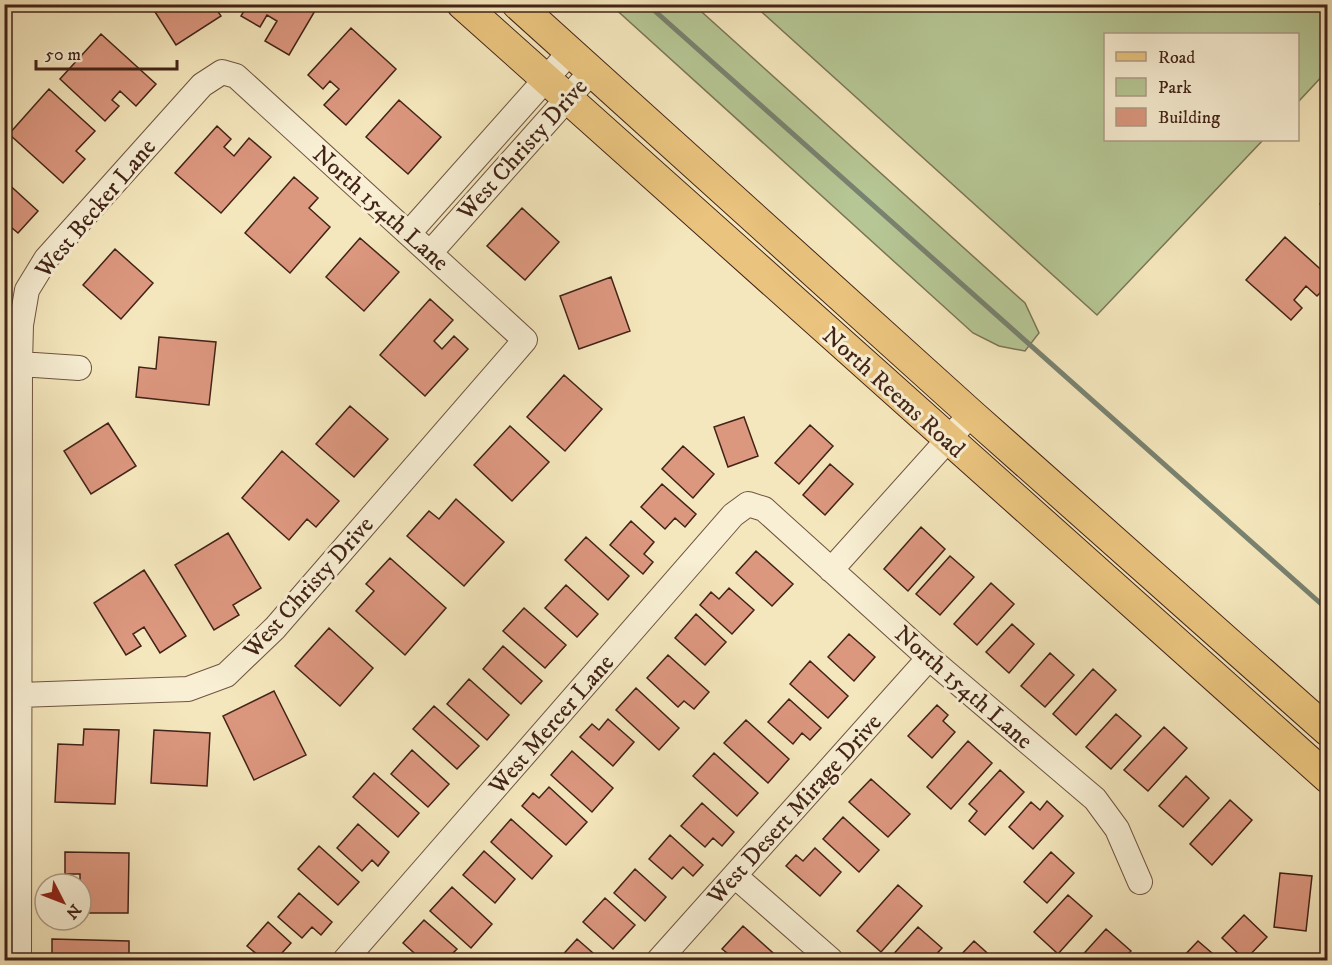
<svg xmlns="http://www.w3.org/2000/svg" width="1332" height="965" viewBox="0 0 1332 965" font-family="'IM FELL DW Pica',serif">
<rect width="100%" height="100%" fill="#f5e7bd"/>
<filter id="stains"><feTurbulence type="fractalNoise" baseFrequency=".00333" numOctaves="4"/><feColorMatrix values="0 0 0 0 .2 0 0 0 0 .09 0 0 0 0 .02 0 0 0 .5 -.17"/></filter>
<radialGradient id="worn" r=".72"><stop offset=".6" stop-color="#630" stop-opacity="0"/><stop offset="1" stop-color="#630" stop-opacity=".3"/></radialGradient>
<!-- green -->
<path fill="#b6c795" stroke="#7c7556" stroke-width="1.5" d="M 611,5 L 694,5 L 1025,303 L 1039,333 L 1025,351 L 999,346 L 973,333 Z
M 754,5 L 1327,5 L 1327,71 L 1298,102 L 1298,34 L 1106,34 L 1106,140 L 1263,140 L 1097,315 Z"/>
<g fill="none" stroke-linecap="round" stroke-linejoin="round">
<!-- stream -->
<path stroke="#798270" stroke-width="5" d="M 647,4 L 1328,610"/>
</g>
<!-- building -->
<path fill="#dc977f" stroke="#422317" stroke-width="1.5" d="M 150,4 L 213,4 L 221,16 L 176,45 Z
M 248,4 L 319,4 L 289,55 L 265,41 L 277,21 L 267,15 L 260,27 L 241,16 Z
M 351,28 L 396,69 L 346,125 L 324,105 L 339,89 L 330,81 L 323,89 L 308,75 Z
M 101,34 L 156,84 L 136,106 L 120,91 L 112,100 L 119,106 L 105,121 L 60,79 Z
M 49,89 L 95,131 L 76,151 L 85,159 L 63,183 L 9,134 Z
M 399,100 L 441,137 L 408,174 L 366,137 Z
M 217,126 L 231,139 L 224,147 L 234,156 L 249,138 L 271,157 L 221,213 L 175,173 Z
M 294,177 L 318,198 L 309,208 L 330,227 L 290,273 L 245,233 Z
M 4,180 L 38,211 L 18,233 L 6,223 L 4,225 Z
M 1328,196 L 1328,210 L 1320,204 Z
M 522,208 L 559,242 L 525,280 L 487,246 Z
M 1285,237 L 1328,276 L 1328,285 L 1317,296 L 1306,286 L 1294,300 L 1302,308 L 1291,320 L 1246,280 Z
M 360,238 L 399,272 L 364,311 L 326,277 Z
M 115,249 L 153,283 L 121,319 L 83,285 Z
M 611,277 L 630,331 L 579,349 L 560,296 Z
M 430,299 L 453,320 L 434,341 L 442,349 L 454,336 L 468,349 L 425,396 L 380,355 Z
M 159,337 L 216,342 L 209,405 L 136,397 L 139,367 L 156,369 Z
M 564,375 L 602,409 L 565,451 L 527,417 Z
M 350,406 L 388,439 L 354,477 L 316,444 Z
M 744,417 L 758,456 L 728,467 L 714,427 Z
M 108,423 L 136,466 L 91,494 L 64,451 Z
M 810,425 L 833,446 L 799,484 L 775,463 Z
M 510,426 L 549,462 L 512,501 L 474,465 Z
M 683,446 L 714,474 L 693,498 L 662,469 Z
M 282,451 L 339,501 L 316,527 L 307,519 L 289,540 L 242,498 Z
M 830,464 L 853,484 L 825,515 L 803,495 Z
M 662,484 L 696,514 L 685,527 L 675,518 L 665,529 L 641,507 Z
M 456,499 L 504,542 L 464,586 L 407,536 L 429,511 L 439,519 Z
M 631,521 L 654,542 L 644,554 L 653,562 L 643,574 L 610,545 Z
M 921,527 L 945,549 L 908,591 L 884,569 Z
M 228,533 L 261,588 L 233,605 L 239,615 L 214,630 L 175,565 Z
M 586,537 L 629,576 L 608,600 L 565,560 Z
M 756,551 L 793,584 L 772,606 L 736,573 Z
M 950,556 L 974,577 L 940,615 L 916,594 Z
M 390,558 L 446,608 L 405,655 L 356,611 L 374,591 L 366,584 Z
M 144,570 L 186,636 L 160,653 L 144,627 L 133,634 L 141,646 L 126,655 L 94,603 Z
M 991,583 L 1014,604 L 977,645 L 954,624 Z
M 566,585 L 598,614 L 577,637 L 545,608 Z
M 729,588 L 754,610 L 732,634 L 700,605 L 711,592 L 719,599 Z
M 524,608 L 566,645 L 545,668 L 503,631 Z
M 696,614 L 726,642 L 705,665 L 675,638 Z
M 1012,624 L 1034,644 L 1009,673 L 986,652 Z
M 329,628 L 373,668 L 340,706 L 295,666 Z
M 849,634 L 875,657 L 854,681 L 828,657 Z
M 503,646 L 542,681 L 521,704 L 483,669 Z
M 1050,653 L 1074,675 L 1045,707 L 1021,686 Z
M 668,655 L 709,692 L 694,709 L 684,701 L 678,707 L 647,678 Z
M 810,661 L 848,696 L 828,718 L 790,684 Z
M 1093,669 L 1116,690 L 1076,735 L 1053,714 Z
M 469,679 L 509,715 L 487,740 L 447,704 Z
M 636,688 L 679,728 L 659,750 L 616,710 Z
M 274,691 L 306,755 L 254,780 L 223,716 Z
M 789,699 L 821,728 L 810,740 L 802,733 L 793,744 L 768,722 Z
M 937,705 L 948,715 L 943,721 L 955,732 L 932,758 L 908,736 Z
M 434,706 L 479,746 L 457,769 L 413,729 Z
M 1116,714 L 1141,736 L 1111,769 L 1086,747 Z
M 608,719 L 634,742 L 613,766 L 580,737 L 592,724 L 599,730 Z
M 746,720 L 789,759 L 768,783 L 724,743 Z
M 1164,727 L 1187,748 L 1148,791 L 1124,770 Z
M 84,729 L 119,730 L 115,804 L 55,802 L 58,744 L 83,745 Z
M 154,730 L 210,733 L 207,786 L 151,783 Z
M 968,741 L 992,763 L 951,809 L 927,787 Z
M 412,750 L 449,784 L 428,807 L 391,774 Z
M 572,751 L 613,788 L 592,812 L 551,775 Z
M 714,753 L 758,793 L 737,816 L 693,776 Z
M 1000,770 L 1024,792 L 985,835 L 969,821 L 977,811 L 969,804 Z
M 374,773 L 419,813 L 398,837 L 353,797 Z
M 1186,776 L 1209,798 L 1183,827 L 1159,806 Z
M 871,779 L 910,814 L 888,837 L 849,802 Z
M 549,787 L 587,822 L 566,845 L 522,806 L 533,793 L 539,798 Z
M 1230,800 L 1252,820 L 1212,865 L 1190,844 Z
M 1047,801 L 1063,816 L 1033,849 L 1009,827 L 1031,802 L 1040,810 Z
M 702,803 L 734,832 L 722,846 L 713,838 L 705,847 L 681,826 Z
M 843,817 L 879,850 L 859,872 L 823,839 Z
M 511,819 L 552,856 L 532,879 L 491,842 Z
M 358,824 L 389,852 L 378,866 L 372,860 L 362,871 L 337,848 Z
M 670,835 L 703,865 L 693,876 L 683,867 L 672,879 L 649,859 Z
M 319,846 L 359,882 L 338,905 L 298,869 Z
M 815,848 L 841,872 L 820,896 L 786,866 L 796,855 L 803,861 Z
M 484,851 L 515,879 L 495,903 L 463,875 Z
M 65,852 L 129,853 L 128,913 L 81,913 L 81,884 L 52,884 L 80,882 L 80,874 L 65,874 Z
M 1051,852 L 1074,873 L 1047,903 L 1024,882 Z
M 635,869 L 666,897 L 645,921 L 614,893 Z
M 1280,873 L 1312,876 L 1306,931 L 1274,927 Z
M 898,885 L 922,906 L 881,952 L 857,931 Z
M 452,887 L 492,924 L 471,948 L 430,911 Z
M 299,893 L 332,922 L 321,935 L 312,927 L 302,938 L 278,917 Z
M 1068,895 L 1092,916 L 1058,954 L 1034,932 Z
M 605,898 L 635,925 L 613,949 L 583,922 Z
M 1244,915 L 1267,937 L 1245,960 L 1222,938 Z
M 424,920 L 457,949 L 446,960 L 422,960 L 403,943 Z
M 268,922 L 291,943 L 281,954 L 287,960 L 264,960 L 247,946 Z
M 743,926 L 781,960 L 736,960 L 722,949 Z
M 918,927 L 942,948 L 931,960 L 891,960 L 889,959 Z
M 1328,928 L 1328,944 L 1322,942 Z
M 1106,929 L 1131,951 L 1122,960 L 1078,960 Z
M 52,939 L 129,941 L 129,960 L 52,960 Z
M 577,939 L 601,960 L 558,960 Z
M 974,941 L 995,960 L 956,960 Z
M 1198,941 L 1220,960 L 1180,960 Z
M 531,954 L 538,960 L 525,960 Z"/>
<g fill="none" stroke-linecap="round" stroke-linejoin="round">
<defs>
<path id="minor" d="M 409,233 L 569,53
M 430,253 L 591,72
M 20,364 L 79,368
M 831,570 L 971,414
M 735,876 L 831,960
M 19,960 L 20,364 L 21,325 L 27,290 L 46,259 L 202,85 L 222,72 L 236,76 L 525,340 L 275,628 L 226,675 L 188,689 L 20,695
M 345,960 L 733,515 L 748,504 L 764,509 L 929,658 L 1095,799 L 1117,829 L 1140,882
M 659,960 L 929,658"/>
<path id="major" d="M 462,4 L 1328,778
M 517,4 L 971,414 L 1328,731"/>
</defs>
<!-- minor casing -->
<use href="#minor" stroke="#6f5440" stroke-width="26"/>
<!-- major casing -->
<use href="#major" stroke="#422317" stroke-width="32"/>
<!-- minor -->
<use href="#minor" stroke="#f8efd4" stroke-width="24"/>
<!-- major -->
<use href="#major" stroke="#eac47e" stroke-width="30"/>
</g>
<g text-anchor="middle" stroke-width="6" stroke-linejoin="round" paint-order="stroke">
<!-- street labels -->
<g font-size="24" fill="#422317" stroke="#f8efd4">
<text transform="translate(522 149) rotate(-48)" y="8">West Christy Drive</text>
<text transform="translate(95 208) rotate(-50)" y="8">West Becker Lane</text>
<text transform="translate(381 208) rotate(42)" y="8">North 154th Lane</text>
<text transform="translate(894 392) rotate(42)" y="8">North Reems Road</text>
<text transform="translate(308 587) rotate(-48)" y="8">West Christy Drive</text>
<text transform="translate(964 687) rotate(41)" y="8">North 154th Lane</text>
<text transform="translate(551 724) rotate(-49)" y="8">West Mercer Lane</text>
<text transform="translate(794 809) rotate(-48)" y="8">West Desert Mirage Drive</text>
</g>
</g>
<!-- margin -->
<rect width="1332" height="965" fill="none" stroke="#f5e7bd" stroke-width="24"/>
<rect x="6" y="6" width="1320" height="953" fill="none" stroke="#422317" stroke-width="3"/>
<rect x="12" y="12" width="1308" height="941" fill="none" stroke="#422317" stroke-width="1.5"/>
<!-- legend -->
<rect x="1104" y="33" width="195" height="108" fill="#f8efd4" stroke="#af9d88" stroke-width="1.5"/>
<rect x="1116" y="52" width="30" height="9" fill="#eac47e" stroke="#af9d88" stroke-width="1.5"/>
<text x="1158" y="63" font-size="18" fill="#422317">Road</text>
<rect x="1116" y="78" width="30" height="18" fill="#b6c795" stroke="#af9d88" stroke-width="1.5"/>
<text x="1158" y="93" font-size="18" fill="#422317">Park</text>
<rect x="1116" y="108" width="30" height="18" fill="#dc977f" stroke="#af9d88" stroke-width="1.5"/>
<text x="1158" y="123" font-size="18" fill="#422317">Building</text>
<!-- north arrow -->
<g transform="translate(63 902) rotate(132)"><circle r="28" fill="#f8efd4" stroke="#af9d88" stroke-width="1.5"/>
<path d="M0-4.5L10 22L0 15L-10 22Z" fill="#8f2418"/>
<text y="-9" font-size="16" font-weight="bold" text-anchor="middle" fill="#422317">N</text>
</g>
<!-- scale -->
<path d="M36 60v9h141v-9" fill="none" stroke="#422317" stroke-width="3"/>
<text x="45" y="60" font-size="18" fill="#422317" stroke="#f8efd4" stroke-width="4.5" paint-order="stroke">50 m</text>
<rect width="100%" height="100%" filter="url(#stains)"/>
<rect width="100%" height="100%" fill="url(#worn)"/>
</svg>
